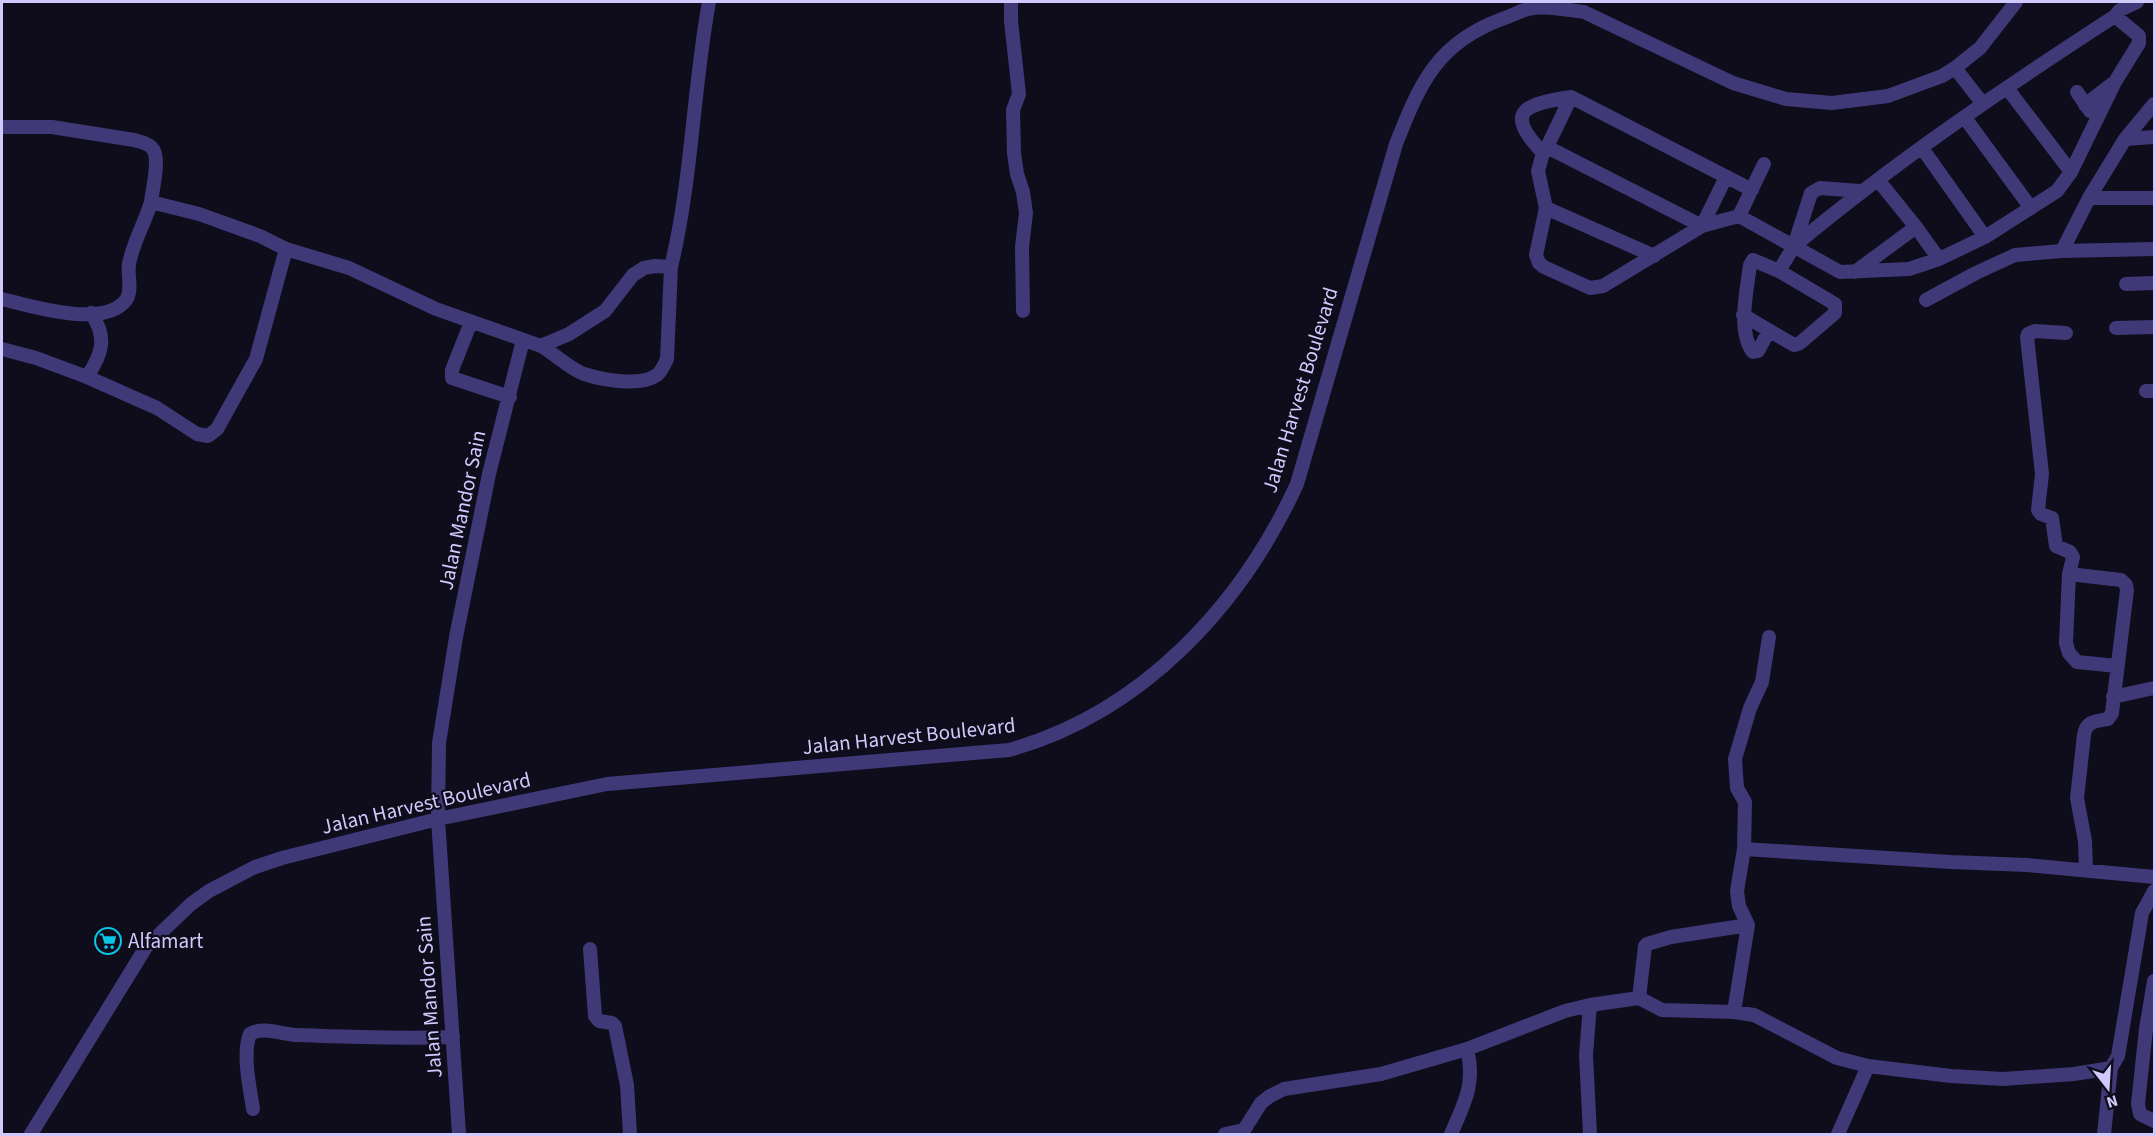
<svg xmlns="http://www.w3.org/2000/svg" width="2156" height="1136" viewBox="0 0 2156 1136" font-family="'Source Sans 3',sans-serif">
<rect width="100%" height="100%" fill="#0f0c1b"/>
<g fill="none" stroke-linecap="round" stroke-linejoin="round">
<!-- minor -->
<path stroke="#3f3978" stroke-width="14" d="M 1011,2 L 1011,21 L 1019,94 L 1013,110 L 1014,153 L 1017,174 L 1023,192 L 1026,213 L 1022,247 L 1023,311
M 1955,68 L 1983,104
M 2007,88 L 2071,172
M 2077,92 L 2090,111
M 2085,105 L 2112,84
M 1965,118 L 2031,208
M 2,127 L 52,127 L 134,140 C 140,142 148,143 152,148 C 161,157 152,191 151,202
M 2125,139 L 2154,104
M 1547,147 L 1571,97
M 1922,148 L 1985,237
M 1543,153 L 1547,147 L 1702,226 L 1726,177
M 1878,180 L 1916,227 L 1939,259
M 1752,190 L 1571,97 C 1526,104 1502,110 1543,153 L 1538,171 L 1546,208 L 1536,255 L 1539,263 L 1544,267 L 1590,288 L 1603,286 L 1702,226 L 1739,216 L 1840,272 L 1909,269 L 1939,259 L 1985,237 L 2057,191 L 2071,172 L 2115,82 L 2139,43 L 2139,36 L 2115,16
M 2089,198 L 2154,198
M 1546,208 L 1654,256
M 1739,216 L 1764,164
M 1794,246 C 1895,162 2004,88 2115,16 L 2120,10 L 2137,2
M 2062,251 L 2089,198 L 2125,139 L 2154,137
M 1779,271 L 1794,246 L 1811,193 L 1820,188 L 1860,191
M 1855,272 L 1916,227
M 2126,284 L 2154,283
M 2,299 C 30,306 104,329 126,300 C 133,290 127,275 129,264 C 133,242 145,223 151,202 L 199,214 L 260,236 L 286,249 L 349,268 L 436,309 L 541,346 L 569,334 L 605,311 L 633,275 L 644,268 L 655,266 L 671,267 C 692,180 693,89 709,2
M 1926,300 L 1976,273 L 2015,255 L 2062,251 L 2154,249
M 1743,315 L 1794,345 L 1800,343 L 1835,313 L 1835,304 L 1779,271 L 1753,260 L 1750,265 C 1747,290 1737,331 1753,352 L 1758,351 L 1769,331
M 471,322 L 452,370 L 452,378 L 510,397
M 2116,328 L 2154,327
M 2066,333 L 2035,331 L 2028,334 L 2027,337 L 2042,474 L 2038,510 L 2041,514 L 2052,518 L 2056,546 L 2070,552 L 2073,557 L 2069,574 L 2121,580 L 2126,585 L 2127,590 L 2112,713 L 2108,719 C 2096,721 2086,721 2084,735 L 2077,798 L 2085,841 L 2086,870
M 541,346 C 555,354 570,369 584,374 C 603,380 640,387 657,375 C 662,371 664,365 667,359 L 671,267
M 2,349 L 36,358 L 87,377 L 157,408 L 197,434 L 208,436 L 217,429 L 256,359 L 286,249
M 87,377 C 102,354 108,338 91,313
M 2146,391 L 2154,391
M 2069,574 L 2066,643 L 2069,653 L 2077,662 L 2117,666
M 2113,697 L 2154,688
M 1744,849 L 1951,862 L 2027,865 L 2154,877
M 590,949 L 595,1016 L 599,1021 L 612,1023 L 615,1026 L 627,1085 L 630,1134
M 2154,981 L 2146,1029 L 2138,1104 L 2140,1114 L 2154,1121
M 1639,998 L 1645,946 L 1647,944 L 1671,937 L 1748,925
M 1734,1012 L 1748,925 L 1739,906 L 1737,891 L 1744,849 L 1745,802 L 1737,788 L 1735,759 L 1750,708 L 1762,682 L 1769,637
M 253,1109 C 250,1089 242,1053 250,1034 C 263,1026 281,1034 295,1035 C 348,1037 400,1039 453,1037
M 31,1134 L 146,947 L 191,904 L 209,891 L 255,867 L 282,858 L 438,819 L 607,784 L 1009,750 C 1142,713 1241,606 1297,484 L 1396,144 C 1420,83 1437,43 1502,19 C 1511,16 1520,11 1528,9 C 1545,5 1567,10 1584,12 L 1733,83 L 1786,99 L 1832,103 L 1888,96 L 1942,76 L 1955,68 L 1980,48 L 2016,2
M 459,1134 L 438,819 L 439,743 L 456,637 L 489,474 L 523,340
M 1225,1134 L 1244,1130 L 1261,1103 L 1270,1096 L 1284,1089 L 1381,1074 L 1467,1049 L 1565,1011 L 1590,1005 L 1639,998 L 1662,1010 L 1734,1012 L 1754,1015 L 1837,1058 L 1868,1066
M 1451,1134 C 1464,1104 1476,1083 1467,1049
M 1590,1134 L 1586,1055 L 1590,1005
M 1838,1134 L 1868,1066 L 1951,1076 L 2003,1079 L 2074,1074 L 2111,1068 L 2118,1056 L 2142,913 L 2154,891
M 2104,1134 L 2111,1068"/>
</g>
<!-- icons -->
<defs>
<symbol id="supermarket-ring" viewBox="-11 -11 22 22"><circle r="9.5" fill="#0f0c1b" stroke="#0bc5e6" stroke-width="1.5"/><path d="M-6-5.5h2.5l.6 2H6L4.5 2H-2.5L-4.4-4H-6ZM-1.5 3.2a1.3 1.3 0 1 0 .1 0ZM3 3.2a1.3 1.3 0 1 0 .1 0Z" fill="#0bc5e6"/></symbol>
</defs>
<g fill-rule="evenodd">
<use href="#supermarket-ring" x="93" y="926" width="30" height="30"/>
</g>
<g text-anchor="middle" stroke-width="4.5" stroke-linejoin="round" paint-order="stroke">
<!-- street labels -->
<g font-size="21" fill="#d1c9fc" stroke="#0f0c1b">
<text transform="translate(1300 390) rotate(-73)" y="7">Jalan Harvest Boulevard</text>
<text transform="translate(462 510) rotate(-78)" y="7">Jalan Mandor Sain</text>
<text transform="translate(909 736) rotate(-6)" y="7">Jalan Harvest Boulevard</text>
<text transform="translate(426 803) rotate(-13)" y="7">Jalan Harvest Boulevard</text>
<text transform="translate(429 997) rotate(-94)" y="7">Jalan Mandor Sain</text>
</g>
<!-- poi labels -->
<g font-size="21" fill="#d1c9fc" stroke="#0f0c1b" text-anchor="start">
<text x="128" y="948">Alfamart</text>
</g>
</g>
<!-- border -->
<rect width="2156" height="1136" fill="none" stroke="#d1c9fc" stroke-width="6"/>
<!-- north arrow -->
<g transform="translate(2108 1088) rotate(163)" stroke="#0f0c1b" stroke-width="4.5" paint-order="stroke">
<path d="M0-4.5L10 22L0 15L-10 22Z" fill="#d1c9fc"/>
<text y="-9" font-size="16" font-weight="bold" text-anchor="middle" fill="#d1c9fc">N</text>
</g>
</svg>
